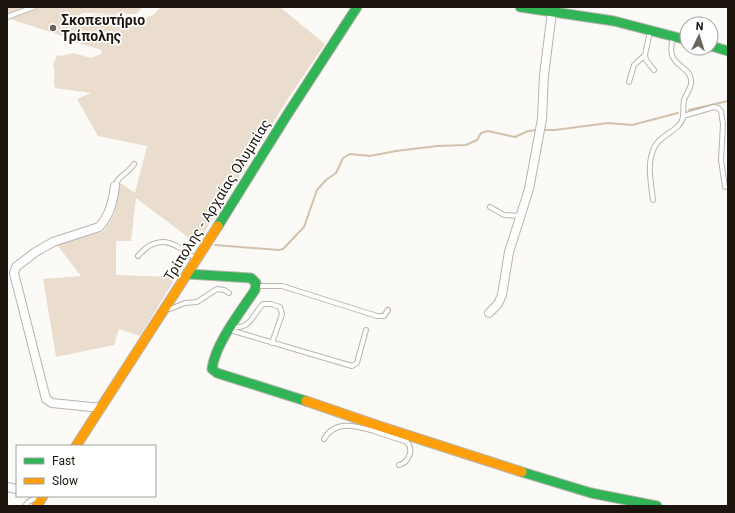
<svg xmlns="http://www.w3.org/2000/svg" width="735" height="513" viewBox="0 0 735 513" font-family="Roboto,sans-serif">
<rect width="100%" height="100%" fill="#fcfaf7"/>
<!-- green -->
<path fill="#eaddce" d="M 7,7 L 143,7 L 136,14 L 82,13 L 63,36 L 10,19 Z
M 161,7 L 280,7 L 325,44 L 291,94 L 197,244 L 136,198 L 131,241 L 116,241 L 116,275 L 176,277 L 140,336 L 119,329 L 114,345 L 56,357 L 43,279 L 81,276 L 57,245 L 71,240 L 104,231 L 113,216 L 116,207 L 119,182 L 135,193 L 147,146 L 98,136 L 77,99 L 91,93 L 55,88 C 52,79 57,75 53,65 L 57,55 L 62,56 L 73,53 L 91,58 L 101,54 L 102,50 L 64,39 L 76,22 L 84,15 L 114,14 L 122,16 L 130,27 L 154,14 Z"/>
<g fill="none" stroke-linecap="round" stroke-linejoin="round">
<!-- stream -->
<path stroke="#d4c1ab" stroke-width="2" d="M 689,110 L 728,101
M 544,130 L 555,130 L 608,123 L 632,125 L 678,113
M 215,245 L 279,250 L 283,249 L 304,227 L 317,190 L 326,180 L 336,173 L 343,158 L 350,154 L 370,156 L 396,151 L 437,146 L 466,145 L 477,140 L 481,133 L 488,131 L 515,137 L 528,131 L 538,130"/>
<defs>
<path id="lane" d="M 7,17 L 34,7
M 650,31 L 645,55 L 646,60 L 654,70
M 629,82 L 634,65 L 645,55
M 683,116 L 714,107 L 718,108 L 721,111 L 723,124 L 721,160 L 725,187
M 115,186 C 118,175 128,174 134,164
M 653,200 C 651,182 646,163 655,146 C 660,137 671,133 678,126 C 686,119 682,110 684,100 C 686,94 690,90 691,84 C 693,68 675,67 672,55 C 670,49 672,43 673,37
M 490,207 L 504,215 L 521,216
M 138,256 C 159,231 175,244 196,259
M 258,286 L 282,286 L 377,316 L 384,316 L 388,310
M 170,309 L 185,303 L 197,302 L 217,289 L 224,290 L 229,293
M 232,326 C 249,332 253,314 263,304 L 271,304 L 280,307 L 282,314 L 272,343
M 230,330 L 352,366 L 357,363 L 358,359 L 366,330
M 324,439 C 335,419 357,426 374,431 C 385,435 396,438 407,442 C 414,450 409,462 399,465
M 25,506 L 28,502 L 38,497"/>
<path id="street" d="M 489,313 L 498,304 L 502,295 L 509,252 L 529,189 L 542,119 L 544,75 L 552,12
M 101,408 L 52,403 L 46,399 L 14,273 L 16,267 L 34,253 L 53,242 L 99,227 C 110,215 113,201 115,186
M 7,487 L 17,489"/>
<path id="fast" d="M 520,7 L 614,21 L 687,40
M 711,46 L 728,51
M 218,226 L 287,115 L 357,7
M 188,274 L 251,278 L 256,283 L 255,290 C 241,311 215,344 212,369 L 217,373 L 306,401
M 522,472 L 591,493 L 657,506"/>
<path id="slow" d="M 306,401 L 379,426 L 522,472
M 76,446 L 218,226
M 37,506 L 43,496"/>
</defs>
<!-- lane casing -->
<use href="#lane" stroke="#b9b4ae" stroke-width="6"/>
<!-- street casing -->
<use href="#street" stroke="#b9b4ae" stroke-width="10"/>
<!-- fast casing -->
<use href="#fast" stroke="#b9b4ae" stroke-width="11"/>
<!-- slow casing -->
<use href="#slow" stroke="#b9b4ae" stroke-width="11"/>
<!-- lane -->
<use href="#lane" stroke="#fffefe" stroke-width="4"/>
<!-- street -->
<use href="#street" stroke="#fffefe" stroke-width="8"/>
<!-- fast -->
<use href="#fast" stroke="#30b455" stroke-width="9"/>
<!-- slow -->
<use href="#slow" stroke="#ff9f0a" stroke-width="9"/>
</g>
<!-- markers -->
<circle fill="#6a655f" stroke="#fff" stroke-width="1.5" cx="53" cy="28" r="4"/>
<g text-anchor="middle" stroke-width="3.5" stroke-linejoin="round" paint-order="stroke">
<!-- poi labels -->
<g font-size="14" font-weight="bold" fill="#1c150d" stroke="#fff" text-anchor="start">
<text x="61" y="25">Σκοπευτήριο<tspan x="61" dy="16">Τρίπολης</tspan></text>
</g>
<!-- street labels -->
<g font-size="14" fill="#1c150d" stroke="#fff">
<text transform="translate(217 200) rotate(-58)" y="5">Τρίπολης - Αρχαίας Ολυμπίας</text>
</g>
</g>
<!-- border -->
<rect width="735" height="513" fill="none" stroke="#1c150d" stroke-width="16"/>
<!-- legend -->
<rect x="16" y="445" width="140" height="52" fill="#ffffff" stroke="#a4a19e"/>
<rect x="24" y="458" width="20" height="6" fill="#30b455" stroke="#a4a19e"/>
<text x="52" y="465" font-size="12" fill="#1c150d">Fast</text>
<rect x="24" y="478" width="20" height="6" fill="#ff9f0a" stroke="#a4a19e"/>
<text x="52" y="485" font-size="12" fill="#1c150d">Slow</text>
<!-- north arrow -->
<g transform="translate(699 36) rotate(4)"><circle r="19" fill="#ffffff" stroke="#a4a19e"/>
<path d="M0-3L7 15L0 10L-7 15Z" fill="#6a655f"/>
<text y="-6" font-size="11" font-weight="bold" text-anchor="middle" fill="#1c150d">N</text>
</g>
</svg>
